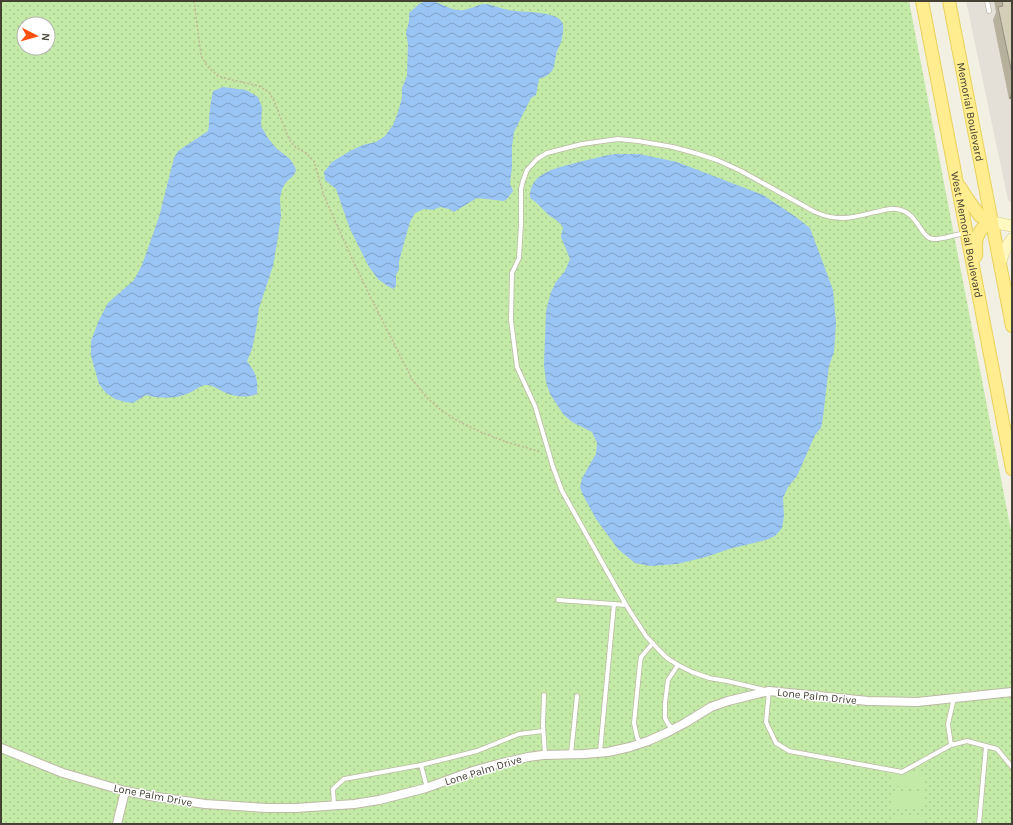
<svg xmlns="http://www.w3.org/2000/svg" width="1013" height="825" viewBox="0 0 1013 825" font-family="Karla,sans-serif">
<defs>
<pattern id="grass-dots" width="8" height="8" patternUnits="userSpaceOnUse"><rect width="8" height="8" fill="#c4eaa8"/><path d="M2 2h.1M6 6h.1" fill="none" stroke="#aaca91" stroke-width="1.8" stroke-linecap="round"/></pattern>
<pattern id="water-waves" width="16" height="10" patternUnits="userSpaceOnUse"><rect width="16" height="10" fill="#9ac4f4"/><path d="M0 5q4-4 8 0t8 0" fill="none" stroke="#7fa1c6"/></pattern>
</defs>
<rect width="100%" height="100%" fill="#f2f0e3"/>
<!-- industrial -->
<path fill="#e4e0d8" d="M 966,1 L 1012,1 L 1012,203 L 1008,200 Z"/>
<!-- grass -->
<path fill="url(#grass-dots)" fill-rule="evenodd" d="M 1,1 L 909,1 L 1012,536 L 1012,824 L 1,824 ZM 24,24 L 48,24 L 48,48 L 24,48 Z"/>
<!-- pitch -->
<path fill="#c4eaa8" d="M 892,771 L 924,772 L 924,787 L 891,786 Z
M 891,792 L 924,793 L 923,808 L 891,808 Z
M 891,815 L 923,815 L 923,824 L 891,824 Z"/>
<!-- water -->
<path fill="url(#water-waves)" d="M 426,1 C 438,0 447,9 458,10 C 467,12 477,4 485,4 C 491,4 502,9 509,10 C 522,13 559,10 563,24 C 564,28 562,41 560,45 C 559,47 558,49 557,51 C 553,66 557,73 539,79 L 536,95 L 531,98 L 514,132 L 512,146 L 512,168 L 510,183 L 513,191 L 507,199 L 504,201 L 477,198 L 454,212 L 449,209 L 440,207 L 433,210 L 424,209 L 415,213 L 410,222 L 402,250 L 399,262 L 399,269 L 396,275 L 396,286 L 393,289 L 386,285 L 378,279 L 369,267 L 350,229 L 336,189 L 325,180 L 324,172 L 332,162 L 350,151 L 363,145 L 376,142 L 385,136 L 393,125 L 398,112 L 402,98 L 402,88 L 407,76 L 408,44 L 406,33 L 409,21 L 409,13 L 419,4 Z
M 223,87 L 246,90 L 258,97 L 262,107 L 261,126 L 268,138 L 276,148 L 290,159 L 295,167 L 296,171 L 293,176 L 286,182 L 282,189 L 280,198 L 281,216 L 277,243 L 273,266 L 259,308 L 256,330 L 252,349 L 247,361 C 256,374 258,377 257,394 C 248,398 235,397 226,393 C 219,390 214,385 206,385 C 200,385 195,391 189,393 C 175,399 161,399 146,395 L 133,403 L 125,402 L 115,399 L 106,393 L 99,384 L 91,356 L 91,341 L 99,320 L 108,303 L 134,280 L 142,265 L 159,217 L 174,158 L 178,151 L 208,131 C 209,127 209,123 209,118 C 210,109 211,100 213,91 Z
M 615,154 L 639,154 L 677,162 L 763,195 L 796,217 L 810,228 L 833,290 L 836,323 L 834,352 L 829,366 L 823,417 L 821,428 L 815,435 L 797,476 L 788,487 L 783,498 L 784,516 L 782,528 L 775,536 L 766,540 L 729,549 L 706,557 L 677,564 L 651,566 L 635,563 L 618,549 L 596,519 L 583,495 L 580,487 L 582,478 L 596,454 L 597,443 L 592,432 L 572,422 L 563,414 L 550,394 L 546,382 L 544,365 L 546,311 L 551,292 L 556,282 L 565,271 L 570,259 L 561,237 L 563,227 C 559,222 555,219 550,216 C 543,210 538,203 530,198 C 529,173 556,168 575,163 C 589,160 601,156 615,154 Z"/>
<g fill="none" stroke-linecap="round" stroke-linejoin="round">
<defs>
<path id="lane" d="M 987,1 L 989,11
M 966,233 C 957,234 941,240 933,239 C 920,238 918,211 896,209 C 889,208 882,211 875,212 C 852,218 838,222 815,212 L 741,171 L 717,160 L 695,153 L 673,147 L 638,141 L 618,139 L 582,144 L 547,153 L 537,159 L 527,170 L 523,181 L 521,189 L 521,224 L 519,258 L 512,273 L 511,320 L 517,367 L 535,406 L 553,467 L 562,491 L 626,605 L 646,636 L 659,650 L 667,658 L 678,665 L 692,672 L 709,678 L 727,681 L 769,691 L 766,722 L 776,743 L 789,751 L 902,772 L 951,745 L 967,741 L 997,749 L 1012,767
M 558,600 L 614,604
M 544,695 L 543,725 L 545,755
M 673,729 L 668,724 L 665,718 L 665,703 L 668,680 L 678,665
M 640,743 L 637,737 L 634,723 L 640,663 L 641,657 L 653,643
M 951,745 L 948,724 L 954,698
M 600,752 L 614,604 L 626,605
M 571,754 L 577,696
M 421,765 L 477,751 L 519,734 L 543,731
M 334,805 L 333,789 L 344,779 L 421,765 L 427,788
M 979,824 L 986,746"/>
<path id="street" d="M 1,748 L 63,773 L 125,791 L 151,796 L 205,804 L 267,808 L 296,808 L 354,804 L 379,800 L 426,788 L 473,771 L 498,764 L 528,757 L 543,755 L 584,754 L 608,752 L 630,747 L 648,741 L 666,733 L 685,723 L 711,707 L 728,701 L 769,691 L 868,701 L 917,702 L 1012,692
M 117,824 L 125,791"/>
<path id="secondary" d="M 992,222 L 1012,226
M 1000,264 L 1005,249 L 1012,239"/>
<g id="primary">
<path id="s1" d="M 922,1 L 1012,469"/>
<path id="s2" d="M 949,1 L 1012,326"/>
<path d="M 960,187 L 969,201 L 980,216 L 992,222"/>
<path d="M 976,256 C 977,252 976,250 976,246 C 976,235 982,225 992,222"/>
</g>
</defs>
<!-- lane casing -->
<use href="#lane" stroke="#beb9a5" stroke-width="5.5"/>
<!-- street casing -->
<use href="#street" stroke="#beb9a5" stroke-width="10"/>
<!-- secondary casing -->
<use href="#secondary" stroke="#d5cc8f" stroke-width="12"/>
<!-- primary casing -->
<use href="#primary" stroke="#ead159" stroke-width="14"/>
<!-- path -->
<path stroke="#c1b795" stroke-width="1.5" stroke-dasharray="2 2" stroke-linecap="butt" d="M 194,1 L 201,55 L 207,66 L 218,76 L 228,79 L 259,86 L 269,92 L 274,101 L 289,139 L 294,146 L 306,153 L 314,161 L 324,196 L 354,263 L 371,298 L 412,379 L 426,397 L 442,411 L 458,421 L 483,433 L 507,442 L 541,452"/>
<!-- lane -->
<use href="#lane" stroke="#fff" stroke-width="4"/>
<!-- street -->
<use href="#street" stroke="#fff" stroke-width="8"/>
<!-- secondary -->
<use href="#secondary" stroke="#fff8c0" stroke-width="11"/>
<!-- primary -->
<use href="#primary" stroke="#ffed8f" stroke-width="12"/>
</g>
<!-- wall -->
<path fill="#b6b09d" d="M 994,1 L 1012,1 L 1012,99 L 1009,99 L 993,20 L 996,12 Z"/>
<!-- shaded-wall -->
<path fill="#949080" d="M 1012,91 L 1012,99 L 1009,99 Z"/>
<!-- building -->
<path fill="#d4cdb7" stroke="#949080" d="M 1002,1 L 1012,1 L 1012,74 L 998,7 L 1003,6 Z"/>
<g text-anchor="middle" stroke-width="3" stroke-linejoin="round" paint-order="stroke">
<!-- street labels -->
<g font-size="11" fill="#444033" stroke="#fff">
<text dy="4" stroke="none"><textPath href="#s2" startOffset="113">Memorial Boulevard</textPath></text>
<text dy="4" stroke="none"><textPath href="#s1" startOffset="238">West Memorial Boulevard</textPath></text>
<text transform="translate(817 696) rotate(6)" y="4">Lone Palm Drive</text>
<text transform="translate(483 770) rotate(-17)" y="4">Lone Palm Drive</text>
<text transform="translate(153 795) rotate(11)" y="4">Lone Palm Drive</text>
</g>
</g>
<!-- border -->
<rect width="1013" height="825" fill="none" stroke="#444033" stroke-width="4"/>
<!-- north arrow -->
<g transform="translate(36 36) rotate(96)"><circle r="19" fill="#ffffff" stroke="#b4b3ad"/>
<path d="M0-3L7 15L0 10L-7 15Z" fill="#ff500d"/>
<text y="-6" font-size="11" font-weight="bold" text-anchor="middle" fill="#444033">N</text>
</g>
</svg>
